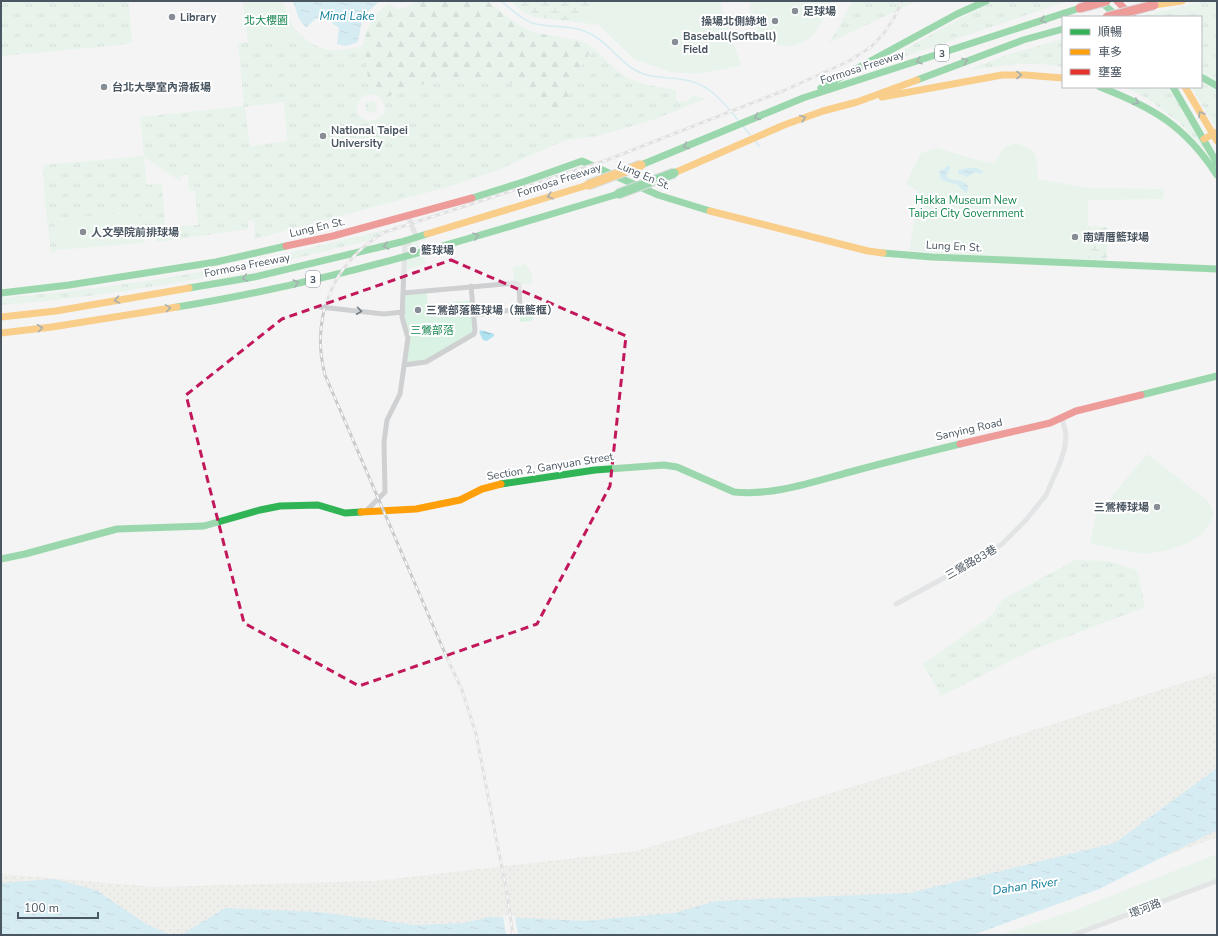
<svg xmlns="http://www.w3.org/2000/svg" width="1218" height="936" viewBox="0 0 1218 936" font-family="'Nunito Sans','Noto Sans TC',sans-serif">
<defs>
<pattern id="grass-tufts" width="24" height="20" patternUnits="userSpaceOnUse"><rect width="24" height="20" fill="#d9f2e3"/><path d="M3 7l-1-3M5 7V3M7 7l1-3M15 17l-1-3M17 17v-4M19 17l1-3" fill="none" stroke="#b2c7bb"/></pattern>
<pattern id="forest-firs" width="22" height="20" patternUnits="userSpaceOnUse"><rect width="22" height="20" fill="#d9f2e3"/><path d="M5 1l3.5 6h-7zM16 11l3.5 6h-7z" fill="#b2c7bb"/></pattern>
<pattern id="wetland-marsh" width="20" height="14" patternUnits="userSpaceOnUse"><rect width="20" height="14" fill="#d9f2e3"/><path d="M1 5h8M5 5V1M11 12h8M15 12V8" fill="none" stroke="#b2c7bb"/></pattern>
<pattern id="sand-dots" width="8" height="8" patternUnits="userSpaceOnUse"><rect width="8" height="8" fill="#e7e6e1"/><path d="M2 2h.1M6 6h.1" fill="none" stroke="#c8c7c4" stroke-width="1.8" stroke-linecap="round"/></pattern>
<pattern id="water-ripples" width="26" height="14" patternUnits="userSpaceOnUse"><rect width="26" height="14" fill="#aee2f0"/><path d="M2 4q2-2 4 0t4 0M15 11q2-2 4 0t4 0" fill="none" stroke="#90bac6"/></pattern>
</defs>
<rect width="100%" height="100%" fill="#f4f4f4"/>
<!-- grass -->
<path fill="url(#grass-tufts)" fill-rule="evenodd" d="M 1,1 L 129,1 L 132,42 L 121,45 L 1,56 Z
M 852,1 L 917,1 L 828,43 L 837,31 Z
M 992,1 L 1068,1 L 873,67 Z
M 1217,1 L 1217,83 L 1201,73 L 1201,17 L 1142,16 L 1201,2 Z
M 302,36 C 322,54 339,52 363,46 L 366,58 L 369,94 C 364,95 360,98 358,104 C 350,129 398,124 381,99 C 403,91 426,82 448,78 C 475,75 507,78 531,92 C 542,98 549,109 557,118 L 592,47 C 603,56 613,69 625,76 C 640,85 660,87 676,90 L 676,101 L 685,102 L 694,95 L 705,99 L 653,120 L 597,136 L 567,140 L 554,145 L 498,170 L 451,186 L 255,239 L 254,220 L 248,221 L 248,229 L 158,242 L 151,236 L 144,236 L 144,243 L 142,243 L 138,212 L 54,219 L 58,250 L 51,253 L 45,202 L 43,165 L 144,156 L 140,117 L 244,106 L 238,43 ZM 284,102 L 287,141 L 250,146 L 245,107 ZM 144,157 L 181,182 L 180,175 L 188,174 L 189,191 L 195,191 L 198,225 L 165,227 L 162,183 L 147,185 Z
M 1063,39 L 1063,67 L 1041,64 L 1017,64 L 968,70 L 1006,55 Z
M 1201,83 L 1217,90 L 1216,129 L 1191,87 L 1201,87 Z
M 1125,87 L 1168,87 L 1211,157 L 1180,123 L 1145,97 Z
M365 107a6 6 0 1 1 12 0a6 6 0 1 1-12 0Z
M 388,229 L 376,239 C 336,248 296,259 255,267 C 171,286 86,298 1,305 L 1,298 C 65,292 129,285 193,273 C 258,261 323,245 388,229 Z
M 1075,560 L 1108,561 L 1137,570 L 1145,607 L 1030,651 L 941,696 L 923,664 L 991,616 L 1003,599 Z"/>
<!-- forest -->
<path fill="url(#forest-firs)" d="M 418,1 L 487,1 L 510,19 L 528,30 L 537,33 L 581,41 L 592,47 L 557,118 C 549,109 542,98 531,92 C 508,78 475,75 448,78 C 426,82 403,91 381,99 L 378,96 L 369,94 L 366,58 L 363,46 L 366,32 L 378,12 L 389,3 L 397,9 L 404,8 Z"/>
<!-- wetland -->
<path fill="url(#wetland-marsh)" d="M 511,1 L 596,1 C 587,7 582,12 577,22 L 534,17 L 523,12 Z
M 1087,226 L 1107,227 L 1107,261 L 1088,262 Z"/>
<!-- sand -->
<path fill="url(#sand-dots)" d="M 1217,672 L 1217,837 L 952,935 L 1,935 L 1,874 L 155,887 L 375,881 L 636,851 L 895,774 Z"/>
<!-- green -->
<path fill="#d9f2e3" d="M 243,1 L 283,1 C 287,15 291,26 302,36 L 248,42 Z
M 596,1 L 721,1 L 722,9 L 741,65 L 725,69 L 696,74 L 670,72 L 634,59 L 599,25 L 577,22 C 581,12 587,6 596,1 Z
M 751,1 L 832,1 L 816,32 C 809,39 799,45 789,46 C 766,47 743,24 751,1 Z
M 1015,143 C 1038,148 1037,158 1038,179 L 1087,188 L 1164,189 L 1163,199 L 1088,200 L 1088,262 L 909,251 L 919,192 L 906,183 L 921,153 L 937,148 L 981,161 L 994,163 L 1004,148 Z
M 138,212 L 142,243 L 58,250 L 54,219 Z
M 417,240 L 426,264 L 405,270 L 405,244 Z
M 526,264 L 532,275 L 532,284 L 520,284 L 514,281 L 513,267 Z
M 426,291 L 428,305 L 473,300 L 474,334 L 426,362 L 404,365 L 408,338 L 403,312 L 403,293 Z
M 532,308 L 533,319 L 530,321 L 520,322 L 519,310 Z
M 1147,454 L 1208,501 L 1214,514 L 1210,523 L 1201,535 L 1187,544 L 1164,551 L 1144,554 L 1090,544 L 1096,515 Z
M 1217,854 L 1217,879 L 1065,935 L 999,935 L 1078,909 Z"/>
<!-- water -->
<path fill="url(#water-ripples)" d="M 293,1 L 380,1 L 366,13 L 362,20 L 358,42 L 346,46 L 337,44 L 339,28 C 334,25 332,21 326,20 C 322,18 320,20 316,18 L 306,28 L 299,19 Z
M 949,165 L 950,168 L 947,175 L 947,178 C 955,182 961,178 968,186 L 967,193 L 964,191 L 957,184 L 951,183 L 941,179 L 939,172 Z
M 969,168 L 976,168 L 983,171 L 981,174 L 975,172 L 967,177 L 958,173 L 958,170 Z
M 481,330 L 494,334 L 494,336 L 487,341 L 483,340 L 479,332 Z
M 1217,768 L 1217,830 L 1099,889 L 973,935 L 181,935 L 225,908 L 319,912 L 415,925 L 464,923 L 489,917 L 521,918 L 585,921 L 674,913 L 716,901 L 910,893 L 1115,843 Z
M 54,879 L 96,890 L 146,924 L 171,935 L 1,935 L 1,883 Z"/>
<!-- pier -->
<path fill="#f4f4f4" d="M 503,915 L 515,915 L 518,935 L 506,935 Z"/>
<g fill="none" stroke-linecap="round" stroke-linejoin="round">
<!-- stream -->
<path stroke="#aee2f0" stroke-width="1.5" d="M 501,1 C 511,9 523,21 536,24 C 552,28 569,25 584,31 C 605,38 616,59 635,70 C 648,78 664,77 679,79 C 709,82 721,100 739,121
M 743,126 L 750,135
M 755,141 L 759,146"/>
<!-- street -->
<path stroke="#ced0d2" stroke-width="5" d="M 408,216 L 417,239
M 403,293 L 515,283 L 519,285 L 520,309 L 474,315
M 320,307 L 384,314 L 403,312
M 404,365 L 426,362 L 474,334 L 475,330 L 471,286
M 365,512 L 385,492 L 384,442 L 387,420 L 400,394 L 408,338 L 402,317 L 405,244 L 409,243
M 896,604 L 979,559 L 1002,544 L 1026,520 L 1046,495 L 1060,463 L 1065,447 L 1066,434 L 1062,418
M 1073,935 L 1217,881"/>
<!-- fast -->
<path stroke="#30b455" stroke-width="7" d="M 1100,1 L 1118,17
M 1201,77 L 1217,86
M 917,80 L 1023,40 L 1063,29
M 1100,87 C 1154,108 1185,126 1217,175
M 1173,87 L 1217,163
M 821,88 L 957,14 L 986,1
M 641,165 L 803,98 L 1080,8
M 472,198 L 523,182 L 582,161 L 658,195 L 710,211
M 883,253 L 932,257 L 1217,269
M 189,288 L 254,277 L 401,242 L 427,234
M 1,293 L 69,285 L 216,262 L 286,246
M 177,307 C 327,283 473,238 618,194
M 1141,395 L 1217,376
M 501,484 L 595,470 L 664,465 L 677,467 L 734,492 C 773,496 813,482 850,472 C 887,462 923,453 960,444
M 1,559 L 25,554 L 117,529 L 204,526 L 260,510 L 280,506 L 318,505 L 345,513 L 361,512"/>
<!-- slow -->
<path stroke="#ff9f0a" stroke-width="7" d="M 1154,5 L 1182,1
M 1185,87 L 1217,141
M 882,97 L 1002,75 L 1025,75 L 1063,78
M 1204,139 L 1217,132
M 674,173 L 784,125 L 823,111 L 857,102 L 917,80
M 710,211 L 868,251 L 883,253
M 427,234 L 588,185
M 1,317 L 56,311 L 189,288
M 1,333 L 52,327 L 177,307
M 361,512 L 416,509 L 460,500 L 482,489 L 501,484"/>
<!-- jam -->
<path stroke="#e5322d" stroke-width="7" d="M 1117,1 L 1133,17
M 286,246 L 333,236 L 472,198
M 960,444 L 1050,423 L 1076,411 L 1141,395"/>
<defs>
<path id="rail" d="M 513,935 L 507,894 L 476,734 L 462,690 L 447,658 L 325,375 C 310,317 333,262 385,232 L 607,160 L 783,91 L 849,61 L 871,47 L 884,33 L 894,18 L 902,1"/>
</defs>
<!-- rail casing -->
<use href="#rail" stroke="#c9cacc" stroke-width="3"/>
<!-- rail -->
<use href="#rail" stroke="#fff" stroke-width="1.5" stroke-dasharray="4.5" stroke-linecap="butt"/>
<defs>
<path id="fast-bridge" d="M 618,194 L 674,173"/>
<path id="slow-bridge" d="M 588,185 L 641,165"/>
<path id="jam-bridge" d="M 1080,8 L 1106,1
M 1107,17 L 1154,5"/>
</defs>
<!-- fast-bridge casing -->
<use href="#fast-bridge" stroke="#b9bec3" stroke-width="11" stroke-linecap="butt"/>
<!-- slow-bridge casing -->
<use href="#slow-bridge" stroke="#b9bec3" stroke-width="11" stroke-linecap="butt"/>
<!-- jam-bridge casing -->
<use href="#jam-bridge" stroke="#b9bec3" stroke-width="11" stroke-linecap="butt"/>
<!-- fast-bridge -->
<use href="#fast-bridge" stroke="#30b455" stroke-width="9"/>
<!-- slow-bridge -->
<use href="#slow-bridge" stroke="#ff9f0a" stroke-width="9"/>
<!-- jam-bridge -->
<use href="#jam-bridge" stroke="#e5322d" stroke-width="9"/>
</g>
<!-- one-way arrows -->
<defs><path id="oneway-chevron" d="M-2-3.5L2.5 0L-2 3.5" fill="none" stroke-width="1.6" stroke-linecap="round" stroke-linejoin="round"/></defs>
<g stroke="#495b60">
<use href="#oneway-chevron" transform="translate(1043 20) rotate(162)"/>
<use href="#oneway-chevron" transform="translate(919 61) rotate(162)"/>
<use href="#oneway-chevron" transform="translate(965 61) rotate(-21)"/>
<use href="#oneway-chevron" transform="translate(1019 75)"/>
<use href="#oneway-chevron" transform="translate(1136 102) rotate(27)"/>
<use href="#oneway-chevron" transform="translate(1201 114) rotate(-121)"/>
<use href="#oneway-chevron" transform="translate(757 117) rotate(158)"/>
<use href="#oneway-chevron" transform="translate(803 118) rotate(-20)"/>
<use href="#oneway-chevron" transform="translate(686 146) rotate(157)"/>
<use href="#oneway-chevron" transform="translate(550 196) rotate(163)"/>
<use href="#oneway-chevron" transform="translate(476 236) rotate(-16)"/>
<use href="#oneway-chevron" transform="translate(386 246) rotate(166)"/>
<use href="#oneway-chevron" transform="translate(245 278) rotate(170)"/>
<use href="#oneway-chevron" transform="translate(296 283) rotate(-14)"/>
<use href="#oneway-chevron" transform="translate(117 300) rotate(170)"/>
<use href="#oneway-chevron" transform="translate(168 308) rotate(-9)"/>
<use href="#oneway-chevron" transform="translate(40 328) rotate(-7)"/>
</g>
<use stroke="#727b83" href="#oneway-chevron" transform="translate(359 311) rotate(8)"/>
<!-- marked area -->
<path d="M0 0H1218V936H0ZM 451,260 L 626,336 L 610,486 L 537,624 L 359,686 L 244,623 L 186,395 L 282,319 Z" fill="#f4f4f4" fill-opacity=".55" fill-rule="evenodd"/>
<path fill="none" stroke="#c2185b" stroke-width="3" stroke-dasharray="8 5" stroke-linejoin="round" d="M 451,260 L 626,336 L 610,486 L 537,624 L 359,686 L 244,623 L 186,395 L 282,319 Z"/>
<!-- markers -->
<g fill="#868d94" stroke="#fff" stroke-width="1.5">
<circle cx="795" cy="11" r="4"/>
<circle cx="172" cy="17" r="4"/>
<circle cx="775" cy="21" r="4"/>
<circle cx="675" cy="42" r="4"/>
<circle cx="104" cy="87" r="4"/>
<circle cx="323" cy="136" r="4"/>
<circle cx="83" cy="232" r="4"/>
<circle cx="1075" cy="237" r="4"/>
<circle cx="413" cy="250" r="4"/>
<circle cx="418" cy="310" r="4"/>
<circle cx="1157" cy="507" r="4"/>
</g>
<g text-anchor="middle" stroke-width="4" stroke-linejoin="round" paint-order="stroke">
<!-- shield labels -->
<g fill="#fff" stroke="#808990" stroke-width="1">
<rect x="935" y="45" width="14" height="16" rx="3"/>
<rect x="306" y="271" width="14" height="16" rx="3"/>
</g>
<g font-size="10" font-weight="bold" fill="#4a5661">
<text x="942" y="57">3</text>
<text x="313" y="283">3</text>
</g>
<!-- poi labels -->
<g font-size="11" font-weight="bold" fill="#4a5661" stroke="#fff" text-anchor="start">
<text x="803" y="15">足球場</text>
<text x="180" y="21">Library</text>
<text x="767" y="25" text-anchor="end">操場北側綠地</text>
<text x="683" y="40">Baseball(Softball)<tspan x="683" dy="13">Field</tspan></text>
<text x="112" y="91">台北大學室內滑板場</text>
<text x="331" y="134">National Taipei<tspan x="331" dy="13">University</tspan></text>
<text x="91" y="236">人文學院前排球場</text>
<text x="1083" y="241">南靖厝籃球場</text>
<text x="421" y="254">籃球場</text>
<text x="426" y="314">三鶯部落籃球場（無籃框）</text>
<text x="1149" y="511" text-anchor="end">三鶯棒球場</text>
</g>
<!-- park labels -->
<g font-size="11" fill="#17864f" stroke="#fff">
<text x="266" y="24">北大櫻園</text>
<text x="966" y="204">Hakka Museum New<tspan x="966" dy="13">Taipei City Government</tspan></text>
<text x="432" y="334">三鶯部落</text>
</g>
<!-- street labels -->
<g font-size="11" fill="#4a5661" stroke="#fff">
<text transform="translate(862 67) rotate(-18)" y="4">Formosa Freeway</text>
<text transform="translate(644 175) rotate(23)" y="4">Lung En St.</text>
<text transform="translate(559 180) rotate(-18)" y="4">Formosa Freeway</text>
<text transform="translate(317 227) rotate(-13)" y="4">Lung En St.</text>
<text transform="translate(954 246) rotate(3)" y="4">Lung En St.</text>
<text transform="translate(247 265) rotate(-11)" y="4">Formosa Freeway</text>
<text transform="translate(969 429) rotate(-13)" y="4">Sanying Road</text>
<text transform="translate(550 466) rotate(-9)" y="4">Section 2, Ganyuan Street</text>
<text transform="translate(971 562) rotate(-30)" y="4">三鶯路83巷</text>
<text transform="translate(1145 908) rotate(-21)" y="4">環河路</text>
</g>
<!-- water labels -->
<g font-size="12" font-style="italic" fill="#0c7c9b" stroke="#fff">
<text x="347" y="20">Mind Lake</text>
<text transform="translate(1025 886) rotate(-8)" y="4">Dahan River</text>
</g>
</g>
<!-- border -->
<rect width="1218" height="936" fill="none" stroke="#4a5661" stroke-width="4"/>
<!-- legend -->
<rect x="1062" y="16" width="140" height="72" fill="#ffffff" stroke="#b7bbc0"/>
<rect x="1070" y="29" width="20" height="6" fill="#30b455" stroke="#b7bbc0"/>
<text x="1098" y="36" font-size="12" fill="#4a5661">順暢</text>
<rect x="1070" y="49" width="20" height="6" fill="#ff9f0a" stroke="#b7bbc0"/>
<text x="1098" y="56" font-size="12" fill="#4a5661">車多</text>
<rect x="1070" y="69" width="20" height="6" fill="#e5322d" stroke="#b7bbc0"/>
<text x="1098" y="76" font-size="12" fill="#4a5661">壅塞</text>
<!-- scale -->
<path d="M18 912v6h80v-6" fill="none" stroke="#4a5661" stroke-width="2"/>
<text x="24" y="912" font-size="12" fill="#4a5661" stroke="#ffffff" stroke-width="3" paint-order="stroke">100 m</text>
</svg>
